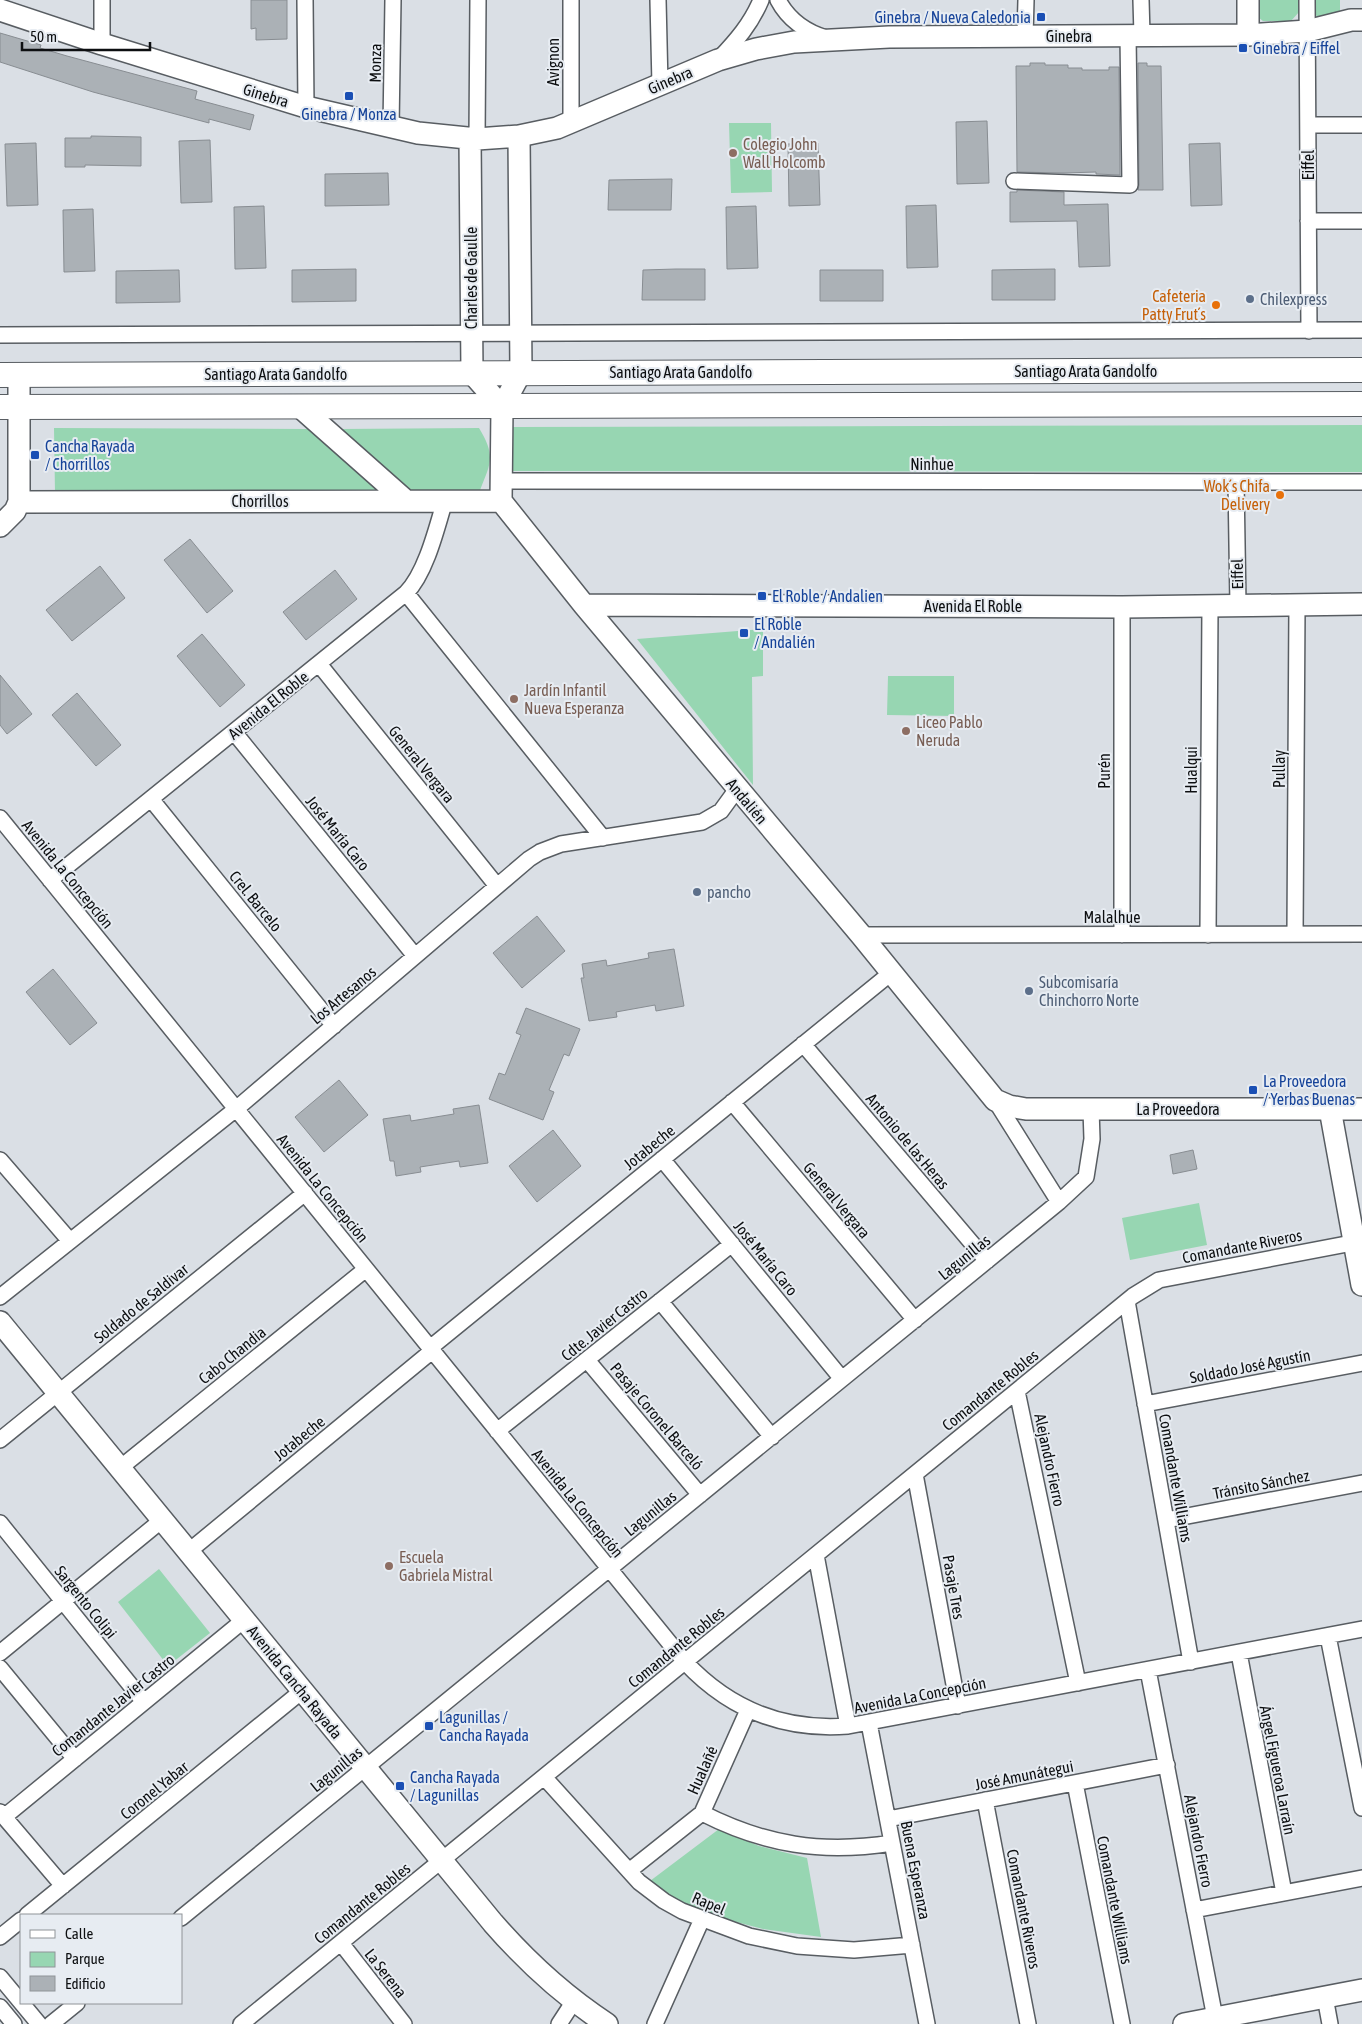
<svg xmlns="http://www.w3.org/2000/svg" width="1362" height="2024" viewBox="0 0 1362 2024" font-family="'Asap Condensed',sans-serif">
<rect width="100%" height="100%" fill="#dadfe5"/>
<!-- green -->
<path fill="#97d6b2" d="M 1254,0 L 1299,0 L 1299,12 L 1291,21 L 1263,21 L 1254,14 Z
M 1311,0 L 1340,0 L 1340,12 L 1318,17 L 1311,11 Z
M 729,123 L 771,123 L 772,192 L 731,193 Z
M 1362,425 L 1362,472 L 513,471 L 513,427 Z
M 54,428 L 308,429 L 384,494 L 55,493 Z
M 479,428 C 497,458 490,463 479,493 L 412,493 L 340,429 Z
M 763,629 L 763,676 L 752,677 L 753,785 L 637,639 Z
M 888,676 L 954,676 L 954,716 L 887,715 Z
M 1199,1203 L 1207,1245 L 1130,1260 L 1122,1218 Z
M 159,1569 L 210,1633 L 168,1666 L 118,1602 Z
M 719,1829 L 759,1846 L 807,1858 L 821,1937 L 763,1929 L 698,1912 L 671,1897 L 650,1881 Z"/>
<!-- building -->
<path fill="#abb1b6" stroke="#888d92" d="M 251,0 L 287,0 L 287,39 L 256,40 L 256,28 L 251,29 Z
M 0,33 L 41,45 L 40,48 L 67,56 L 197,91 L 195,99 L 254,115 L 250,130 L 209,119 L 209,123 L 93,92 L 0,62 Z
M 1030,63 L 1045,63 L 1045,65 L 1068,65 L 1068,68 L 1082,68 L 1082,70 L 1109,70 L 1109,67 L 1119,67 L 1120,175 L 1096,174 L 1096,172 L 1064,173 L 1017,172 L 1016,66 L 1030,66 Z
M 1138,63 L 1147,63 L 1147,66 L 1161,66 L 1163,190 L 1138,190 L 1139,185 Z
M 987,121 L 989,183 L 957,184 L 956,122 Z
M 91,136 L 141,137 L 141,166 L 85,165 L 85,167 L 65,167 L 65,138 L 91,138 Z
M 210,140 L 212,202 L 181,203 L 179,141 Z
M 36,143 L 38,205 L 7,206 L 5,144 Z
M 818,143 L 820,205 L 789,206 L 788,144 Z
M 1220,143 L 1222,205 L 1191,206 L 1189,144 Z
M 388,173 L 389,205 L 325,206 L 325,174 Z
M 672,179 L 671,210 L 608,210 L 609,180 Z
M 1017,190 L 1064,192 L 1064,205 L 1108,204 L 1110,266 L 1079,267 L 1077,221 L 1010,222 L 1010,192 L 1017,192 Z
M 936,205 L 938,267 L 907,268 L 906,206 Z
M 264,206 L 266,268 L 235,269 L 234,207 Z
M 756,206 L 758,268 L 727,269 L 726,207 Z
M 93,209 L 95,271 L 64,272 L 63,210 Z
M 356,269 L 356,301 L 292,302 L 292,270 Z
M 676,269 L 705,269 L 705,300 L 642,300 L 643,270 Z
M 1055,269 L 1055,300 L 992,300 L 992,270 Z
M 179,270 L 180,302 L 116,303 L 116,271 Z
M 820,270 L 883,270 L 883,301 L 820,301 Z
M 190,539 L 233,591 L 207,613 L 164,560 Z
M 100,566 L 125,598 L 72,641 L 46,610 Z
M 335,570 L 357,599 L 306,640 L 283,612 Z
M 202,634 L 245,685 L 220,707 L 177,656 Z
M 0,675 L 32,714 L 7,734 L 0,725 Z
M 77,693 L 121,745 L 96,766 L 52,715 Z
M 537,916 L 565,951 L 522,988 L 493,953 Z
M 674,949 L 684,1006 L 656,1011 L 655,1005 L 616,1012 L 617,1017 L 589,1021 L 581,978 L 584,978 L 582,964 L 606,960 L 607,966 L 649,958 L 648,953 Z
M 53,969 L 97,1023 L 70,1045 L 26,992 Z
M 526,1008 L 580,1029 L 569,1056 L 564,1054 L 549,1090 L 554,1092 L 543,1120 L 489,1099 L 499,1073 L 505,1075 L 521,1035 L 516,1033 Z
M 339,1080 L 368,1115 L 324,1152 L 295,1117 Z
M 479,1105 L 488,1163 L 460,1167 L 459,1161 L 420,1167 L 421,1172 L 396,1176 L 394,1161 L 390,1161 L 383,1119 L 410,1115 L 411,1121 L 454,1114 L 453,1109 Z
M 553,1130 L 581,1166 L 537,1202 L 509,1166 Z
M 1193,1150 L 1197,1169 L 1173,1174 L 1170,1155 Z"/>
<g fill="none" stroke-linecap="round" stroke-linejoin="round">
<defs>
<path id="street" d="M 305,0 L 306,107
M 658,0 L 660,85
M 778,0 C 788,19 806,32 826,38
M 1141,0 L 1142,35
M 1307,0 L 1309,331
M 1025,36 L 1026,0
M 102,44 L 102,0
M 719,59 C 736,41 751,24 761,0
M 571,123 L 571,0
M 1308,125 L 1362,125
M 391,127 L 393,0
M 477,139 L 478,0
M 1014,181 L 1130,185 L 1128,35
M 1308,221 L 1362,221
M 0,335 L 1362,330
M 501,481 L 1362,482
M 1236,482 L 1238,605
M 406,593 L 603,838
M 319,664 L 497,886
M 234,732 L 415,956
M 151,799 L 334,1026
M 0,818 L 685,1662 C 729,1709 784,1731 848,1726 L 1362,1629
M 50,880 L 406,593 C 426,573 437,527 445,500
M 1295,934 L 1297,605
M 861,935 L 1362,934
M 1122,935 L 1122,607
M 1208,935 L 1210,606
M 803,1044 L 987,1261
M 995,1100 L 1059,1202
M 732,1102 L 915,1320
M 662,1159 L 842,1379
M 0,1160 L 70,1241
M 0,1297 L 236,1109 L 529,859 L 540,852 L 561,844 L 702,822 L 721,811 L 737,789
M 660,1301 L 772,1437
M 1127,1301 L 1191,1662
M 430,1348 L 891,973
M 587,1360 L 700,1495
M 1017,1391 L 1078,1683
M 1145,1404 L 1362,1363
M 497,1431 L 732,1244
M 0,1440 L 305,1193
M 120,1468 L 366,1269
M 915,1474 L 958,1706
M 1166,1520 L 1362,1483
M 0,1523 L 144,1702
M 188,1552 L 432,1351
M 816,1555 L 848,1726
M 1328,1636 L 1362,1808
M 0,1653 L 162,1520
M 1239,1653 L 1284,1893
M 0,1668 L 75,1759
M 1148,1670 L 1215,2018
M 869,1723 L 927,2024
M 544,1777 L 639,1882 L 664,1901 L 682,1911 L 749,1936 L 797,1946 L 854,1950 L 912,1945
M 1075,1783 L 1122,2024
M 985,1800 L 1028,2024
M 0,1812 L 63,1886
M 702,1813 C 765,1845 822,1854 892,1843
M 4,1817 L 244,1620
M 888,1819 L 1167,1765
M 629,1871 L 702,1813 L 748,1710
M 1194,1910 L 1362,1878
M 27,1915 L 302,1691
M 181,1918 L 1059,1202 L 1086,1177 L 1092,1139 L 1091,1109
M 0,1937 L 21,1920
M 341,1943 L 404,2024
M 0,1977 L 39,2024
M 1325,1997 L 1330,2024
M 0,2007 L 14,2024
M 51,2024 L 77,2003
M 241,2024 L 1133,1296 L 1159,1280 L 1362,1241
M 559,2024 L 574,2001
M 655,2024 L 702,1919"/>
<path id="secondary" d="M 1248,0 L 1248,35
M 0,10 L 102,44 L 306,107 L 418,133 L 477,139 L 519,136 L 557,128 L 718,60 L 756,49 L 794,42 L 889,37 L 1248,35 L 1307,31 L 1351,20 L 1362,20
M 470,138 L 472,373 L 502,407
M 300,407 L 405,500
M 501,501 L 584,605 L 861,935 L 995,1100 L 1009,1106 L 1026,1109 L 1362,1109
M 501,501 L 502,407 L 521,372 L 519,136
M 19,502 L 501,501
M 0,526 L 15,511 L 19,502 L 19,375
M 584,605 L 1122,607 L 1362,604
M 1330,1109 L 1362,1285
M 0,1322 L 493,1923 C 527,1962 564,1996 607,2024
M 1184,2024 L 1362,1990"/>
<path id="primary" d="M 0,375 L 1362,370
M 0,407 L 1362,404"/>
</defs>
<!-- street casing -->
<use href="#street" stroke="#585d62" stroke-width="18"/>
<!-- secondary casing -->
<use href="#secondary" stroke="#585d62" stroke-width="24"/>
<!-- primary casing -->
<use href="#primary" stroke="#585d62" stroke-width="26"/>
<!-- street -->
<use href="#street" stroke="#fff" stroke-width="15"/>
<!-- secondary -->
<use href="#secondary" stroke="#fff" stroke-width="21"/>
<!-- primary -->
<use href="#primary" stroke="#fff" stroke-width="24"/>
</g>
<!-- markers -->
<g fill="#1a4fb4" stroke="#e7ecf2" stroke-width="2">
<rect x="1036" y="12" width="10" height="10" rx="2.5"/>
<rect x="1238" y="43" width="10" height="10" rx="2.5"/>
<rect x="344" y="91" width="10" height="10" rx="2.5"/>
<rect x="30" y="450" width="10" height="10" rx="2.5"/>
<rect x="757" y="591" width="10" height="10" rx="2.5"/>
<rect x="739" y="628" width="10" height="10" rx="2.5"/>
<rect x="1248" y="1085" width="10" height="10" rx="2.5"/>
<rect x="424" y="1721" width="10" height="10" rx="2.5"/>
<rect x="395" y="1781" width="10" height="10" rx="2.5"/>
</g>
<g fill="#8d6e63" stroke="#e7ecf2" stroke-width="2">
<circle cx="733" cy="153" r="5"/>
<circle cx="514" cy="699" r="5"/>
<circle cx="906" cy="731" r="5"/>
<circle cx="389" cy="1566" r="5"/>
</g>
<g fill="#5c6f8a" stroke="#e7ecf2" stroke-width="2">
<circle cx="1250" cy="299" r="5"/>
<circle cx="697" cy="892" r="5"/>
<circle cx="1029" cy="991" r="5"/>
</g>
<g fill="#e8710a" stroke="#e7ecf2" stroke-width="2">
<circle cx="1216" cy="305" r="5"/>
<circle cx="1280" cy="495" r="5"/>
</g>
<g text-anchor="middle" stroke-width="4" stroke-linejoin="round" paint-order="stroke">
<!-- transit labels -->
<g font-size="16" fill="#164399" stroke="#e7ecf2" text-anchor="start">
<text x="1031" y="23" text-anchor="end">Ginebra / Nueva Caledonia</text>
<text x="1253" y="54">Ginebra / Eiffel</text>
<text x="349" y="120" text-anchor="middle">Ginebra / Monza</text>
<text x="45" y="452">Cancha Rayada<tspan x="45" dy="18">/ Chorrillos</tspan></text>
<text x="772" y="602">El Roble / Andalien</text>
<text x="754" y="630">El Roble<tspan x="754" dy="18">/ Andalién</tspan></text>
<text x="1263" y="1087">La Proveedora<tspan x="1263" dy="18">/ Yerbas Buenas</tspan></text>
<text x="439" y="1723">Lagunillas /<tspan x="439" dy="18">Cancha Rayada</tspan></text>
<text x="410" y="1783">Cancha Rayada<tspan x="410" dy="18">/ Lagunillas</tspan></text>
</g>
<!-- street labels -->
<g font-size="16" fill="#0d0f11" stroke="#e7ecf2">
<text x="1069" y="42">Ginebra</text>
<text transform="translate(553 62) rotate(-90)" y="6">Avignon</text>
<text transform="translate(375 63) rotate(-89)" y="6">Monza</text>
<text transform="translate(670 80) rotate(-23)" y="6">Ginebra</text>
<text transform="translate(266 95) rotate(17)" y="6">Ginebra</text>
<text transform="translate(1308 165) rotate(-90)" y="6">Eiffel</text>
<text transform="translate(471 278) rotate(-90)" y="6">Charles de Gaulle</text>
<text x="1086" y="377">Santiago Arata Gandolfo</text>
<text x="681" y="378">Santiago Arata Gandolfo</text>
<text x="276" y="380">Santiago Arata Gandolfo</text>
<text x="932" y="470">Ninhue</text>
<text x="260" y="507">Chorrillos</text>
<text transform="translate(1237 574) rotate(-91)" y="6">Eiffel</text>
<text x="973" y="612">Avenida El Roble</text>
<text transform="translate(268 705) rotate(-39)" y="6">Avenida El Roble</text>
<text transform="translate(422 764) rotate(51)" y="6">General Vergara</text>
<text transform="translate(1279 769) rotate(-90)" y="6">Pullay</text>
<text transform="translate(1191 770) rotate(-90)" y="6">Hualqui</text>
<text transform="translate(1104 771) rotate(-90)" y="6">Purén</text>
<text transform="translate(747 801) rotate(50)" y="6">Andalién</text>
<text transform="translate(338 833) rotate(51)" y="6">José María Caro</text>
<text transform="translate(68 874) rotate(51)" y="6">Avenida La Concepción</text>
<text transform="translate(256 901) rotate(51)" y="6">Crel. Barcelo</text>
<text x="1112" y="923">Malalhue</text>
<text transform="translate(343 995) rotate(-40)" y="6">Los Artesanos</text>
<text x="1178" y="1115">La Proveedora</text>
<text transform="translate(908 1141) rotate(50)" y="6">Antonio de las Heras</text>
<text transform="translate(649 1147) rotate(-39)" y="6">Jotabeche</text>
<text transform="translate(323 1188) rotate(51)" y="6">Avenida La Concepción</text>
<text transform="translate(837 1200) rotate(50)" y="6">General Vergara</text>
<text transform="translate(1242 1246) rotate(-11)" y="6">Comandante Riveros</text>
<text transform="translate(964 1257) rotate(-39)" y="6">Lagunillas</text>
<text transform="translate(766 1258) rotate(51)" y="6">José María Caro</text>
<text transform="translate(141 1303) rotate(-39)" y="6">Soldado de Saldivar</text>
<text transform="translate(604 1324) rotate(-39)" y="6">Cdte. Javier Castro</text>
<text transform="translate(232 1355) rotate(-39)" y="6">Cabo Chandia</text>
<text transform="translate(1250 1366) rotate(-11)" y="6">Soldado José Agustín</text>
<text transform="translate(990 1390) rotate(-39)" y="6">Comandante Robles</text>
<text transform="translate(657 1416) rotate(50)" y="6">Pasaje Coronel Barceló</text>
<text transform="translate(299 1438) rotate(-39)" y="6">Jotabeche</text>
<text transform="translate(1050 1460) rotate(78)" y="6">Alejandro Fierro</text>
<text transform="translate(1176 1478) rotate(80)" y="6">Comandante Williams</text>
<text transform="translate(1261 1484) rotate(-11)" y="6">Tránsito Sánchez</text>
<text transform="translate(578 1503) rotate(51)" y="6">Avenida La Concepción</text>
<text transform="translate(650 1513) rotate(-39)" y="6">Lagunillas</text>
<text transform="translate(954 1587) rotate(80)" y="6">Pasaje Tres</text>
<text transform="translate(86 1602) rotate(51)" y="6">Sargento Colipi</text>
<text transform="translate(676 1647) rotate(-39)" y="6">Comandante Robles</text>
<text transform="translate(295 1682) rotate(51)" y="6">Avenida Cancha Rayada</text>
<text transform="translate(920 1695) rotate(-11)" y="6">Avenida La Concepción</text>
<text transform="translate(113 1705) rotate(-39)" y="6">Comandante Javier Castro</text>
<text transform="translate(336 1769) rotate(-39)" y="6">Lagunillas</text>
<text transform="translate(702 1770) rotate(-66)" y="6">Hualañé</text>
<text transform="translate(1278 1770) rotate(79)" y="6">Ángel Figueroa Larraín</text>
<text transform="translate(1024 1775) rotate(-11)" y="6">José Amunátegui</text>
<text transform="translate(154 1790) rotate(-39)" y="6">Coronel Yabar</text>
<text transform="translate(1199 1841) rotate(79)" y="6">Alejandro Fierro</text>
<text transform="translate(916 1870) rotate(79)" y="6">Buena Esperanza</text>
<text transform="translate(1115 1900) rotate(79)" y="6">Comandante Williams</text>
<text transform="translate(362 1903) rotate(-39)" y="6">Comandante Robles</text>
<text transform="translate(709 1903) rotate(23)" y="6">Rapel</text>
<text transform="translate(1024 1909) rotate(79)" y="6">Comandante Riveros</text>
<text transform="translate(386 1973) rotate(52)" y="6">La Serena</text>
</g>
<!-- education labels -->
<g font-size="16" fill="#785e54" stroke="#e7ecf2" text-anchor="start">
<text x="743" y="150">Colegio John<tspan x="743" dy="18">Wall Holcomb</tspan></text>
<text x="524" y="696">Jardín Infantil<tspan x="524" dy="18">Nueva Esperanza</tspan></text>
<text x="916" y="728">Liceo Pablo<tspan x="916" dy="18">Neruda</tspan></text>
<text x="399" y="1563">Escuela<tspan x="399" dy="18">Gabriela Mistral</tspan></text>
</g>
<!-- food labels -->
<g font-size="16" fill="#c56008" stroke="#e7ecf2" text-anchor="end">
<text x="1206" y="302">Cafeteria<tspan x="1206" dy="18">Patty Frut´s</tspan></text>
<text x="1270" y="492">Wok´s Chifa<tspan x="1270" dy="18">Delivery</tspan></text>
</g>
<!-- service labels -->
<g font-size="16" fill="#4e5e75" stroke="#e7ecf2" text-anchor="start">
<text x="1260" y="305">Chilexpress</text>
<text x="707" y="898">pancho</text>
<text x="1039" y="988">Subcomisaría<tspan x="1039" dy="18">Chinchorro Norte</tspan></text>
</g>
</g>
<!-- legend -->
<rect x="20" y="1914" width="162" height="90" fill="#e7ecf2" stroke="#909498"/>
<rect x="30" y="1930" width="25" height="8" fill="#ffffff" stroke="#909498"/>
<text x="65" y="1939" font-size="15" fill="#0d0f11">Calle</text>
<rect x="30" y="1952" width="25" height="15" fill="#97d6b2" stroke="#909498"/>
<text x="65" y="1964" font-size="15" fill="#0d0f11">Parque</text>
<rect x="30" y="1976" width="25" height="15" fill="#abb1b6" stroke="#909498"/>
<text x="65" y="1989" font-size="15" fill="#0d0f11">Edificio</text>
<!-- scale -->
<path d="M22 42v8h128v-8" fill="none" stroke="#0d0f11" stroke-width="2.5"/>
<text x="30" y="42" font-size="15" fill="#0d0f11" stroke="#e7ecf2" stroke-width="4" paint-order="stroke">50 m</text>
</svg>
